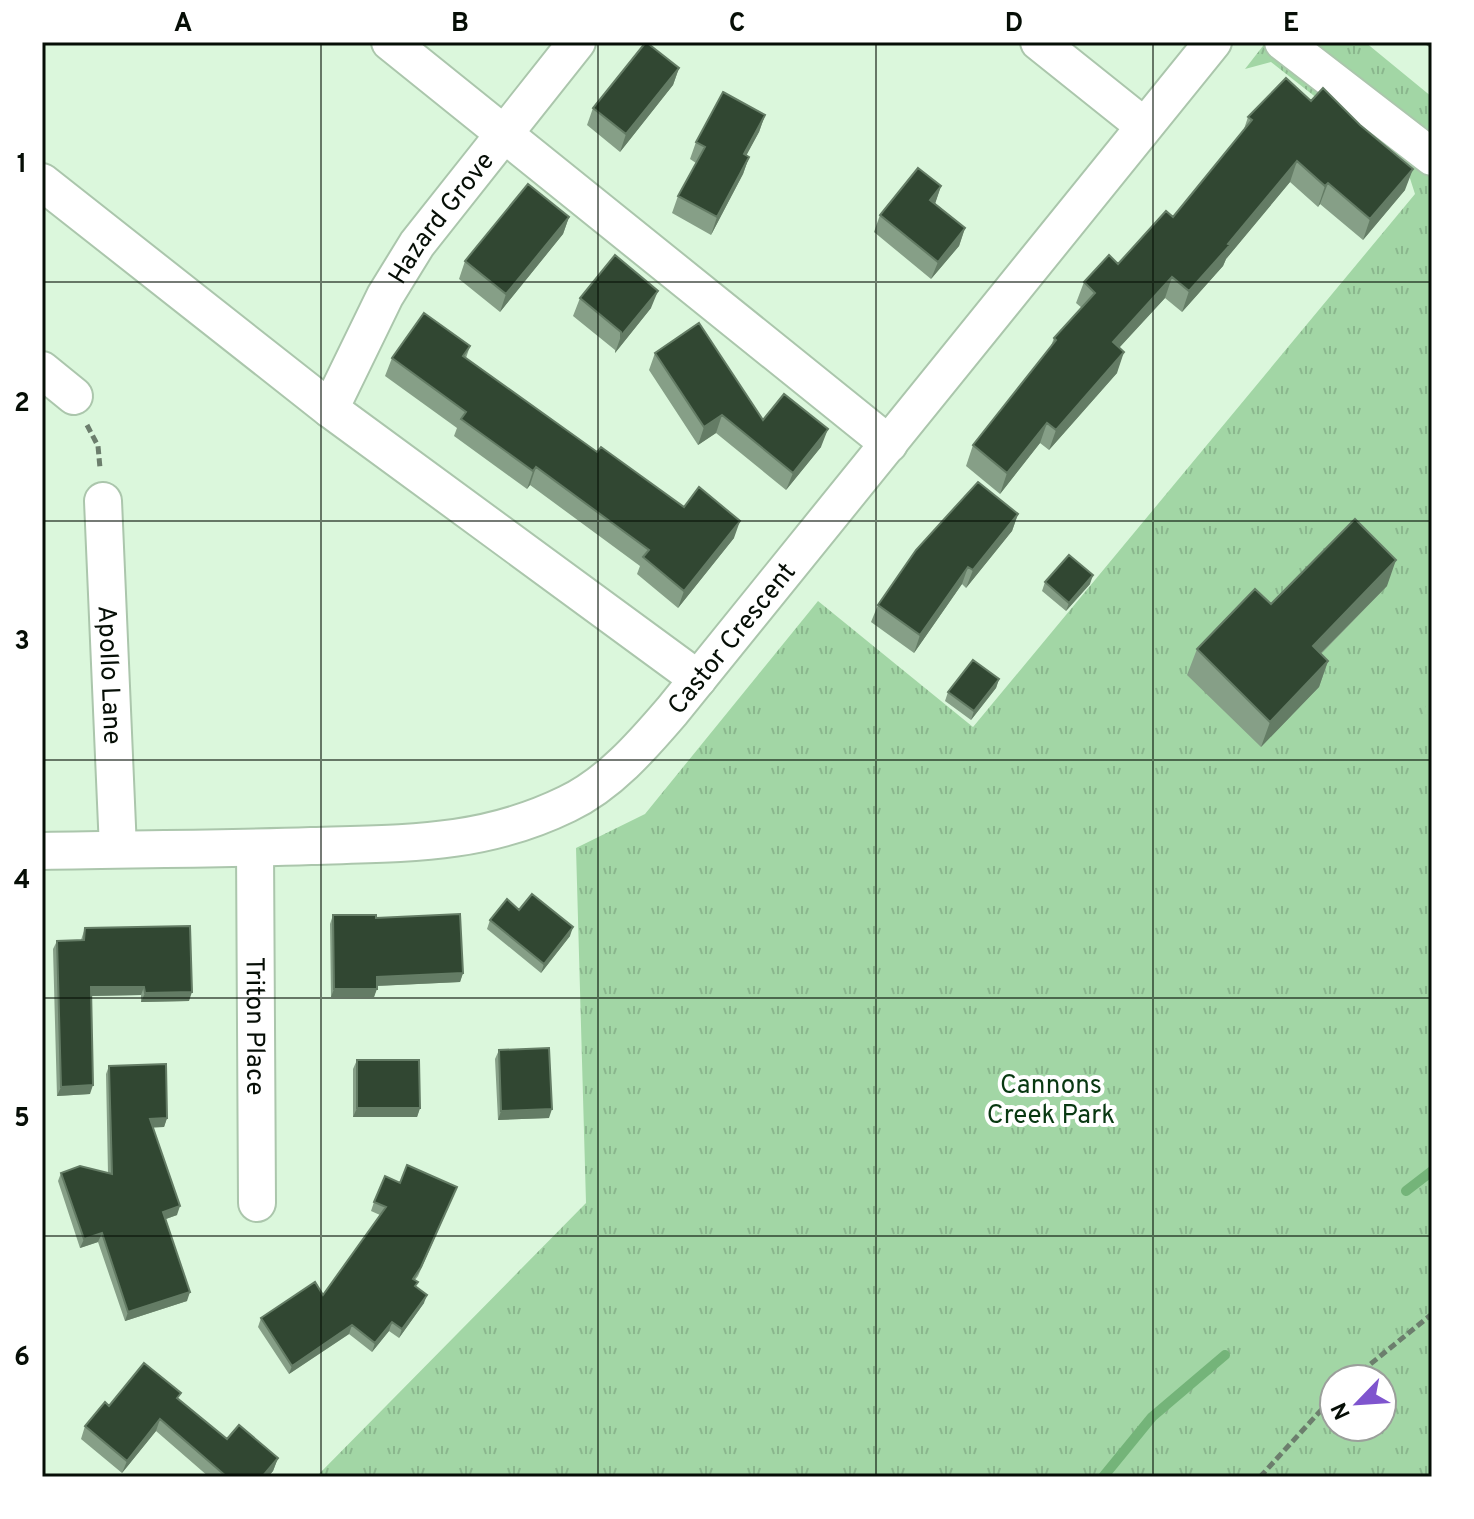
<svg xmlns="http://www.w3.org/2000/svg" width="1474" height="1519" viewBox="0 0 1474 1519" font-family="Overpass,sans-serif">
<defs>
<pattern id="park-tufts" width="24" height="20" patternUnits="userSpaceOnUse" patternTransform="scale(2)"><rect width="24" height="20" fill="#a2d6a5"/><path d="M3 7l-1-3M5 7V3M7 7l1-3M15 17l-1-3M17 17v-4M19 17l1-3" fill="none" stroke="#8ab68d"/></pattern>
</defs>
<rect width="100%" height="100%" fill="#dbf7dc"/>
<!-- park -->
<path fill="url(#park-tufts)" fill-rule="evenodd" d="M 1266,42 L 1365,42 L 1432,97 L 1432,1477 L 316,1477 L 586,1203 L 576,848 L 645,814 L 818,601 L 973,727 L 1415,194 L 1407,169 L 1271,62 L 1245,69 ZM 1334,1379 L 1382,1379 L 1382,1427 L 1334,1427 Z"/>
<!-- garden -->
<path fill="#a2d6a5" d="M 1432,661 L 1432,743 L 1420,741 Z"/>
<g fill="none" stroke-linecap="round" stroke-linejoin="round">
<!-- stream -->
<path stroke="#74b479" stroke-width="10" d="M 1406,1191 L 1432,1171
M 1103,1477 L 1152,1417 L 1225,1355"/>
<defs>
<g id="minor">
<path d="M 390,42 L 889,444"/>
<path d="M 1039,42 L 1144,126"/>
<path d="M 1283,42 L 1432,157"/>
<path d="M 42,182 L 330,409 L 698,679"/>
<path d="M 42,370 L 74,396"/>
<path id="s1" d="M 330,409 L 385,296 L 417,244 L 577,42"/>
<path id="s2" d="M 103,501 L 118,849"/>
<path id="s3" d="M 255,848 L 257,1203"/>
<path id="s4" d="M 42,851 C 132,849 221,849 311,846 C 404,843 481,846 567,804 C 609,784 642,746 672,711 L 1213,42"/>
</g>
</defs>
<!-- minor casing -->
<use href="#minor" stroke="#abc6ac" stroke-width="40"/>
<!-- path -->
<path stroke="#6c7e6d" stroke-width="5" stroke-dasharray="8 4" stroke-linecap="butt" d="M 87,425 L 98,446 L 100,468
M 1352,1379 L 1432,1314
M 1260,1477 L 1334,1396"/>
<!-- minor -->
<use href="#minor" stroke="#fff" stroke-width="36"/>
</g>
<!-- wall -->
<path fill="#869f87" d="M 1422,42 L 1432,42 L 1432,49 Z
M 679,68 L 673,85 L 620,152 L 587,125 L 593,108 Z
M 765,115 L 759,132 L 746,155 L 749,157 L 743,174 L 711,235 L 672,213 L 678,196 L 696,163 L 690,159 L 696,142 Z
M 1248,117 L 1405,190 L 1363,240 L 1320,204 L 1318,207 L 1290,182 L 1226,259 L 1223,266 L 1182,312 L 1165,298 L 1119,348 L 1117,373 L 1049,450 L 1040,443 L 1000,494 L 966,466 L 973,445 L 1051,346 L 1054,338 L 1082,308 L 1076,303 L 1084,282 L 1118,264 L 1173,217 L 1243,132 Z
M 941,186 L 935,203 L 965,228 L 959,246 L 931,279 L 874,232 L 880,215 Z
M 569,217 L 563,234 L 500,312 L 459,279 L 465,261 Z
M 580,298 L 651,308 L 615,353 L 615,350 L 573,316 Z
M 470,346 L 466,358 L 597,452 L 734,538 L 678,608 L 637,574 L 640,566 L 530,485 L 527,489 L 454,436 L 457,428 L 385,376 L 392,358 Z
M 655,353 L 763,420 L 821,447 L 786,490 L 716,433 L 698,445 L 649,370 Z
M 1018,514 L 1012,531 L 966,588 L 962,584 L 914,653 L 871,622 L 878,605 Z
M 1045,582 L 1090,584 L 1066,611 L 1042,591 Z
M 1387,586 L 1321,654 L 1328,661 L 1319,687 L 1261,747 L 1187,675 L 1197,649 L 1271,604 Z
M 999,679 L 996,688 L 971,720 L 945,701 L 948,692 Z
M 519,910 L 570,936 L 541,973 L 487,929 L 490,920 Z
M 333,915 L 376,918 L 463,973 L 460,982 L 377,986 L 374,997 L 331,997 L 330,924 Z
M 85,928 L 189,1001 L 141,1002 L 141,995 L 91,996 L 90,1094 L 57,1096 L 53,949 L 57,941 L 81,940 Z
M 499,1050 L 549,1118 L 498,1120 L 495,1059 Z
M 357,1060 L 420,1108 L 417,1117 L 353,1117 L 353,1069 Z
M 109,1066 L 167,1118 L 164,1127 L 153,1127 L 177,1215 L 166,1219 L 187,1301 L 125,1321 L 98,1242 L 80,1248 L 58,1181 L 61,1173 L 108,1173 L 106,1074 Z
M 400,1183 L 457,1187 L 418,1276 L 415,1280 L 416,1287 L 424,1303 L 399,1338 L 389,1331 L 372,1352 L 349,1334 L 289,1374 L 258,1327 L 261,1318 L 323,1295 L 380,1215 L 371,1211 L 374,1202 Z
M 179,1399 L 227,1439 L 278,1458 L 273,1471 L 268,1477 L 209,1477 L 156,1431 L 122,1473 L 81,1439 L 85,1426 L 109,1406 Z"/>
<!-- shaded-wall -->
<path fill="#647c65" d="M 679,68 L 673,85 L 620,152 L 626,134 Z
M 765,115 L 759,132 L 738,171 L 744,154 Z
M 749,157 L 743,174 L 711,235 L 717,217 Z
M 1297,161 L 1290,182 L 1226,259 L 1223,266 L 1182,312 L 1189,291 Z
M 1413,169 L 1405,190 L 1363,240 L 1370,219 Z
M 1328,183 L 1320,204 L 1318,207 L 1325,186 Z
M 941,186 L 935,204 L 930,200 Z
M 569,217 L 563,234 L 500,312 L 506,294 Z
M 965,228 L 959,246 L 931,279 L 938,262 Z
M 1172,277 L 1165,298 L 1105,363 L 1113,342 Z
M 658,291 L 651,308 L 615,353 L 621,336 Z
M 1124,352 L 1117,373 L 1049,450 L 1056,430 Z
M 722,415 L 716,433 L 698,445 L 704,427 Z
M 1047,423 L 1040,443 L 1000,494 L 1007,473 Z
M 828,429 L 821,447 L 786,490 L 793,473 Z
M 536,467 L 530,485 L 527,489 L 533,471 Z
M 1018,514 L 1012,531 L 966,588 L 973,570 Z
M 740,521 L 734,538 L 678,608 L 684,591 Z
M 1396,560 L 1387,586 L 1303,671 L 1313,646 Z
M 968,567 L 962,584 L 914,653 L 920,635 Z
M 1093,575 L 1090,584 L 1066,611 L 1069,603 Z
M 1328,661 L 1319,687 L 1261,747 L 1270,722 Z
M 999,679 L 996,688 L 971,720 L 974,711 Z
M 573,927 L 570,936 L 541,973 L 544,964 Z
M 463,973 L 460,982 L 374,986 L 377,977 Z
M 91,987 L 144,987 L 141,995 L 88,996 Z
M 334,989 L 377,989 L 374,997 L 331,997 Z
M 192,992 L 189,1001 L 141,1002 L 145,993 Z
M 93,1085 L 90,1094 L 57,1096 L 61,1087 Z
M 357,1108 L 420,1108 L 417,1117 L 353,1117 Z
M 552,1109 L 549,1118 L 498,1120 L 501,1111 Z
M 167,1118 L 164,1127 L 147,1128 L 150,1119 Z
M 180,1206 L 177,1215 L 160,1221 L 163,1212 Z
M 102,1233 L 98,1242 L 80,1248 L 84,1239 Z
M 190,1292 L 187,1301 L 125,1321 L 128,1312 Z
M 427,1295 L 424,1303 L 399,1338 L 402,1329 Z
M 392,1322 L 389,1331 L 372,1352 L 375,1343 Z
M 352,1325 L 349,1334 L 289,1374 L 292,1366 Z
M 160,1419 L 156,1431 L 122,1473 L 127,1461 Z
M 278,1458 L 273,1471 L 268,1477 L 262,1477 Z"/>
<!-- building -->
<path fill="#314732" stroke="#647c65" stroke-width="2" d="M 646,42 L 679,68 L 626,134 L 593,108 Z
M 1286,78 L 1311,101 L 1323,88 L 1360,125 L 1413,169 L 1370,219 L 1328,183 L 1325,186 L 1297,161 L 1228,244 L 1230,245 L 1189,291 L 1172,277 L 1113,342 L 1124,352 L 1056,430 L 1047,423 L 1007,473 L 973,445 L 1056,340 L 1054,338 L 1095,293 L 1084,282 L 1109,255 L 1118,264 L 1166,211 L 1173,217 L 1252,120 L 1248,117 Z
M 723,92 L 765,115 L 744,154 L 749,157 L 717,217 L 678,196 L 705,147 L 696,142 Z
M 918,168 L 941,186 L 930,200 L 965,228 L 938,262 L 880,215 Z
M 528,184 L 569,217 L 506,294 L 465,261 Z
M 615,255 L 658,291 L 621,336 L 621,332 L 580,298 Z
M 424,313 L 470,346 L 463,356 L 597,452 L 601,447 L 684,507 L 699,487 L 740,521 L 684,591 L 643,557 L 649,550 L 536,467 L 533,471 L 461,419 L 466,412 L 392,358 Z
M 699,323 L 763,420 L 784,394 L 828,429 L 793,473 L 722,415 L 704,427 L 655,353 Z
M 978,482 L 1018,514 L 973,570 L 968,567 L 920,635 L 878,605 L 916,550 Z
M 1355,519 L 1396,560 L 1313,646 L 1328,661 L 1270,722 L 1197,649 L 1255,589 L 1271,604 Z
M 1069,555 L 1093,575 L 1069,603 L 1045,582 Z
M 973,660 L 999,679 L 974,711 L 948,692 Z
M 532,894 L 573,927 L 544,964 L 490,920 L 507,899 L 519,910 Z
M 460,914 L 463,973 L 377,977 L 377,989 L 334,989 L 333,915 L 376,915 L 376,918 Z
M 190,926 L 192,992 L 145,993 L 144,987 L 91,987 L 93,1085 L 61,1087 L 57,941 L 84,940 L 85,928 Z
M 549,1048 L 552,1109 L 501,1111 L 499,1050 Z
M 357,1060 L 419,1060 L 420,1108 L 357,1108 Z
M 166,1064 L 167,1118 L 150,1119 L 180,1206 L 163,1212 L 190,1292 L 128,1312 L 102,1233 L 84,1239 L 61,1173 L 80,1166 L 112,1174 L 109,1066 Z
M 407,1165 L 457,1187 L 421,1267 L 413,1279 L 418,1282 L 415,1286 L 427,1295 L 402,1329 L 392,1322 L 375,1343 L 352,1325 L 292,1366 L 261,1318 L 315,1282 L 323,1295 L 386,1207 L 374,1202 L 385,1176 L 400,1183 Z
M 144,1363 L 181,1393 L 177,1398 L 227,1439 L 239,1425 L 278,1458 L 262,1477 L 227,1477 L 160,1419 L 127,1461 L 85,1426 L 105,1402 L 109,1406 Z"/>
<!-- grid -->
<path fill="none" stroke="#060e06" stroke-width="2" stroke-opacity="0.55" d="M 321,42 L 321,1477M 598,42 L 598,1477M 876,42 L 876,1477M 1153,42 L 1153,1477M 42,282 L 1432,282M 42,521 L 1432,521M 42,760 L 1432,760M 42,998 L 1432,998M 42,1236 L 1432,1236"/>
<g text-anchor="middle" stroke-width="8" stroke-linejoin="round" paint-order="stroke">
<!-- street labels -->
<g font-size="26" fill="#060e06" stroke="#fff">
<text dy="9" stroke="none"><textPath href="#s1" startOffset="222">Hazard Grove</textPath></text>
<text dy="9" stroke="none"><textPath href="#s4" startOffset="766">Castor Crescent</textPath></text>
<text dy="9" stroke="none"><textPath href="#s2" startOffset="174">Apollo Lane</textPath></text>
<text dy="9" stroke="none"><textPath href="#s3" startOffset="178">Triton Place</textPath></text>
</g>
<!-- park labels -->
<g font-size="26" fill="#083811" stroke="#fff">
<text x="1051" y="1093">Cannons<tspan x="1051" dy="30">Creek Park</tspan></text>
</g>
</g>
<!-- border -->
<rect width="1474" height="1519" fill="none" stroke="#ffffff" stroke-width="88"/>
<!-- north arrow -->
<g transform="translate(1358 1403) rotate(245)"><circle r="38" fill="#ffffff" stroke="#9b9f9b" stroke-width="2"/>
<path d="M0-6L14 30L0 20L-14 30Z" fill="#7f55ce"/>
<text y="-12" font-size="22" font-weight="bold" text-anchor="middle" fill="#060e06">N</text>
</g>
<rect x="44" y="44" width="1386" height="1431" fill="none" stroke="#060e06" stroke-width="3"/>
<g font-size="26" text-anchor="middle" font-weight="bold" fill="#060e06">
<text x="183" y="31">A</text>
<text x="460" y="31">B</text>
<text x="737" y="31">C</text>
<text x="1014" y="31">D</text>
<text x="1291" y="31">E</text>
<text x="22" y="172">1</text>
<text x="22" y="411">2</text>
<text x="22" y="649">3</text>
<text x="22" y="888">4</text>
<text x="22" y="1126">5</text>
<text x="22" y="1365">6</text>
</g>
</svg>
